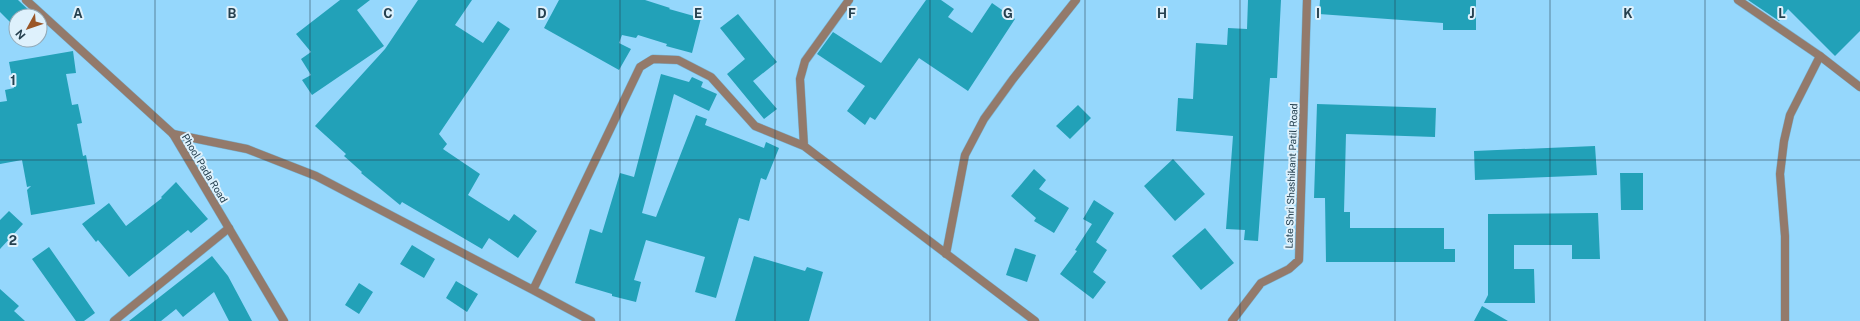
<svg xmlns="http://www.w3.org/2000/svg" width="1860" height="321" viewBox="0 0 1860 321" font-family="'Public Sans',sans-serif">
<rect width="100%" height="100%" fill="#95d7fc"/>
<!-- building -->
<path fill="#22a1b8" d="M 0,0 L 18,0 L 35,16 L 16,16 L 16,28 L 0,12 Z
M 340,0 L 370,0 L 357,10 L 384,46 L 312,95 L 302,80 L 311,75 L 301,59 L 311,52 L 296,34 Z
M 418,0 L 472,0 L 455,25 L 483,43 L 498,21 L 510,29 L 439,134 L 447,144 L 443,149 L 480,174 L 468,195 L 509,221 L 514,214 L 537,231 L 518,258 L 489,238 L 482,249 L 402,202 L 400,205 L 361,173 L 362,172 L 344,156 L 346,154 L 315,126 L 385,49 Z
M 559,0 L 645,0 L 670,8 L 669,9 L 701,18 L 692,53 L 666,46 L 667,44 L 638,35 L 636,38 L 622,35 L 619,43 L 631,49 L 619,70 L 544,28 Z
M 926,0 L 941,0 L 954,9 L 948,17 L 972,33 L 992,3 L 1015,19 L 968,91 L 919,58 L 875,120 L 870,117 L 865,125 L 847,111 L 865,86 L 817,54 L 833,32 L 881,63 Z
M 1248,0 L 1281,0 L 1277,78 L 1270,78 L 1258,241 L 1244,240 L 1245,230 L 1226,229 L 1233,136 L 1176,131 L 1178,98 L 1193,99 L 1196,43 L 1227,45 L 1228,28 L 1247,29 Z
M 1320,0 L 1476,0 L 1476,30 L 1443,30 L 1443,23 L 1319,14 Z
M 1748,0 L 1860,0 L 1860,31 L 1835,56 L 1788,9 L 1779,21 Z
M 738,14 L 777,62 L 753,81 L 777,109 L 764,119 L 727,74 L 745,59 L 720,28 Z
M 73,51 L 76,73 L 66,74 L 72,105 L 78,104 L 82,123 L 77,124 L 83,156 L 86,155 L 95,204 L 31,215 L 27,190 L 31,186 L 27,187 L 22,160 L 0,164 L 0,102 L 7,101 L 5,90 L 14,88 L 9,62 Z
M 661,74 L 689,82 L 692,77 L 703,82 L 701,87 L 717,94 L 709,111 L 674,94 L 642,213 L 656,217 L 696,115 L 707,119 L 705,125 L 764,148 L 766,142 L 779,148 L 766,180 L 761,178 L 749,221 L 739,218 L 716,298 L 695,292 L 705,257 L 646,240 L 634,280 L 641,282 L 636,302 L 612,296 L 612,294 L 575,283 L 590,229 L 602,233 L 620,173 L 634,177 Z
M 1317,104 L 1436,108 L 1435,137 L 1346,134 L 1344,212 L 1350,212 L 1350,228 L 1444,228 L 1444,249 L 1455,249 L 1455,262 L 1326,262 L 1325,198 L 1314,198 Z
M 1078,105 L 1091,118 L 1070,139 L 1056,126 Z
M 1595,146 L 1597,175 L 1475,180 L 1474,151 Z
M 1173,159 L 1205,194 L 1175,221 L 1144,186 Z
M 1034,169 L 1046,180 L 1039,189 L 1069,208 L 1054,233 L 1034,221 L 1036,218 L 1011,196 Z
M 1620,173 L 1643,173 L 1643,210 L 1621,210 Z
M 176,182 L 208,219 L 191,233 L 188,230 L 129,277 L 98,240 L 96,242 L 82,224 L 109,203 L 126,226 L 162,198 L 161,197 Z
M 1094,200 L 1114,213 L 1096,242 L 1107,250 L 1093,272 L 1106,282 L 1093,299 L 1060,274 L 1077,251 L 1075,250 L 1092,224 L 1083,219 Z
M 9,211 L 23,224 L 0,249 L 0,220 Z
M 1598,213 L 1600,259 L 1572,259 L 1572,245 L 1514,245 L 1514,269 L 1534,269 L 1535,303 L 1484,303 L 1488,295 L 1488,214 Z
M 1205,228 L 1234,263 L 1201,290 L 1172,256 Z
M 412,245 L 435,259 L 424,278 L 400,264 Z
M 49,247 L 95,313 L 84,321 L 76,321 L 32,259 Z
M 1015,248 L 1036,255 L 1027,282 L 1006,275 Z
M 212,256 L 228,276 L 252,321 L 229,321 L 214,292 L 183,317 L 176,309 L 161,321 L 129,321 Z
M 754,256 L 805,271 L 807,267 L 823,272 L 809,321 L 735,321 Z
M 456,281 L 478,294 L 467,312 L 446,298 Z
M 359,283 L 373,292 L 359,314 L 345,305 Z
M 0,289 L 19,306 L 14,311 L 25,321 L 0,321 Z
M 1482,306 L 1508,321 L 1474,321 Z"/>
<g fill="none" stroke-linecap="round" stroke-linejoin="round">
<defs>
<path id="minor" d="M 173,134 L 247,149 L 316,176 L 533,290 L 640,67 L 653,59 L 678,60 L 711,77 L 755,126 L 804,146 L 1035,321
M 804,146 L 800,79 L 805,61 L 849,0
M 946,254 L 965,155 L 984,119 L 1013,79 L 1076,0
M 533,290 L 591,321
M 114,321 L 229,228
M 1232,321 L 1261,283 L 1289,269 L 1299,260 L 1307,0
M 1785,321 L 1785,236 L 1780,174 L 1784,141 L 1790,115 L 1820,56"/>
<path id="tertiary" d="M 26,0 L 173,134 L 284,321
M 1738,0 L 1820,56 L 1860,87"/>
</defs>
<!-- minor casing -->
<use href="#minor" stroke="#7ab3d2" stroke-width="9"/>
<!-- tertiary casing -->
<use href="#tertiary" stroke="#7ab3d2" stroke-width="9"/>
<!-- minor -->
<use href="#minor" stroke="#937a6b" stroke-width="8"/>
<!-- tertiary -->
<use href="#tertiary" stroke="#937a6b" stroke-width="8"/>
</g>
<!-- grid -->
<path fill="none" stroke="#25404f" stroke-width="1" stroke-opacity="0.55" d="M 155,0 L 155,321M 310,0 L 310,321M 465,0 L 465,321M 620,0 L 620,321M 775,0 L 775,321M 930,0 L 930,321M 1085,0 L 1085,321M 1240,0 L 1240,321M 1395,0 L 1395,321M 1550,0 L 1550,321M 1705,0 L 1705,321M 0,160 L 1860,160"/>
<g text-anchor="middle" stroke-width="4" stroke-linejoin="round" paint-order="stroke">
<!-- street labels -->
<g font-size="10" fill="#25404f" stroke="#def1fc">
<text transform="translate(205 168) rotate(59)" y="4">Phool Pada Road</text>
<text transform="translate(1291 176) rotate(-88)" y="4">Late Shri Shashikant Patil Road</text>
</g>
</g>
<g font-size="13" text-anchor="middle" font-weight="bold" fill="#25404f" stroke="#def1fc" stroke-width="4" stroke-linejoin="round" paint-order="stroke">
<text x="78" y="18">A</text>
<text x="232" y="18">B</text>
<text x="388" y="18">C</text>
<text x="542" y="18">D</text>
<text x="698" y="18">E</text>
<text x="852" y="18">F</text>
<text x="1008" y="18">G</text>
<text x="1162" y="18">H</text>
<text x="1318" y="18">I</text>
<text x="1472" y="18">J</text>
<text x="1628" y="18">K</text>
<text x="1782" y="18">L</text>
<text x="13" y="85">1</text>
<text x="13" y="245">2</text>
</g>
<!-- north arrow -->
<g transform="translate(28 28) rotate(230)"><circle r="19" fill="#def1fc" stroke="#94aab7"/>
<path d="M0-3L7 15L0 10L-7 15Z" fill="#9a5627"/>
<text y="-6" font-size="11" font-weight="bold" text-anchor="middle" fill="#25404f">N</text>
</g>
</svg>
